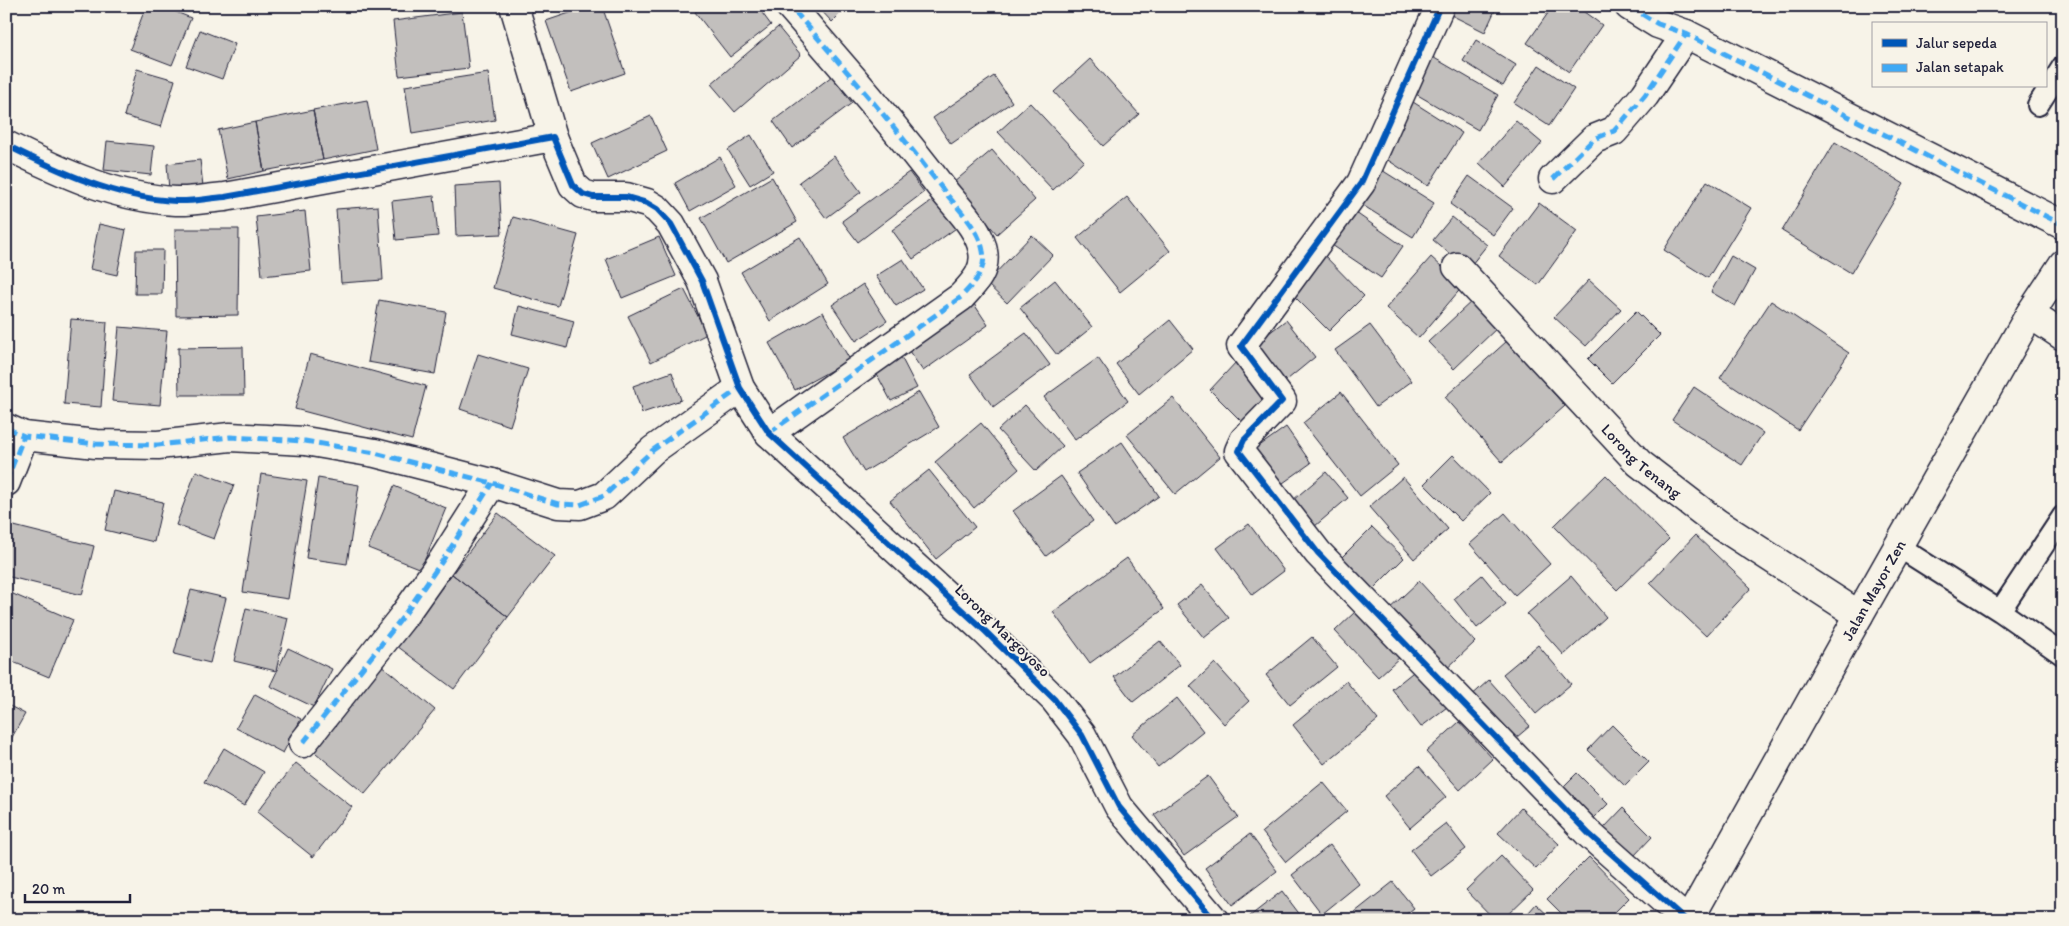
<svg xmlns="http://www.w3.org/2000/svg" width="2069" height="926" viewBox="0 0 2069 926" font-family="Itim,sans-serif">
<rect width="100%" height="100%" fill="#f7f3e8"/>
<filter id="ink" filterUnits="userSpaceOnUse"><feTurbulence type="fractalNoise" baseFrequency=".02" numOctaves="2"/><feDisplacementMap in="SourceGraphic" scale="10" xChannelSelector="R" yChannelSelector="G"/><feConvolveMatrix kernelMatrix="1 2 1 2 8 2 1 2 1" color-interpolation-filters="sRGB"/></filter>
<g filter="url(#ink)">
<!-- building -->
<path fill="#c2bfbd" stroke="#22223b" d="M 146,6 L 161,6 L 191,18 L 172,65 L 130,49 Z
M 590,6 L 602,6 L 625,73 L 571,92 L 546,21 Z
M 703,6 L 757,6 L 771,25 L 730,57 L 695,12 Z
M 817,6 L 848,6 L 832,22 Z
M 1445,6 L 1497,6 L 1485,32 L 1443,11 Z
M 1553,6 L 1576,6 L 1602,25 L 1569,72 L 1527,43 Z
M 462,12 L 469,68 L 399,76 L 393,21 Z
M 778,27 L 801,55 L 735,112 L 711,84 Z
M 200,30 L 235,44 L 222,79 L 186,66 Z
M 1476,40 L 1516,65 L 1503,86 L 1463,61 Z
M 1429,55 L 1498,95 L 1478,130 L 1409,90 Z
M 1090,59 L 1139,114 L 1103,146 L 1054,92 Z
M 1539,65 L 1574,89 L 1549,126 L 1514,103 Z
M 137,69 L 175,80 L 161,127 L 124,116 Z
M 488,73 L 495,120 L 412,134 L 405,86 Z
M 832,76 L 852,103 L 792,148 L 773,121 Z
M 994,76 L 1012,102 L 951,144 L 933,118 Z
M 367,100 L 376,149 L 323,160 L 313,110 Z
M 1413,102 L 1462,133 L 1428,186 L 1380,155 Z
M 1030,103 L 1084,161 L 1053,190 L 998,132 Z
M 313,110 L 323,160 L 264,171 L 255,122 Z
M 651,116 L 667,151 L 608,179 L 592,143 Z
M 1516,121 L 1542,143 L 1505,187 L 1479,163 Z
M 255,122 L 264,171 L 228,179 L 218,130 Z
M 751,135 L 773,171 L 750,185 L 728,150 Z
M 107,141 L 154,146 L 151,175 L 104,170 Z
M 1835,142 L 1904,184 L 1851,273 L 1782,231 Z
M 992,150 L 1035,200 L 997,234 L 953,183 Z
M 834,156 L 861,192 L 826,218 L 799,182 Z
M 720,157 L 736,185 L 690,211 L 675,183 Z
M 200,160 L 203,186 L 169,190 L 167,164 Z
M 1377,167 L 1434,203 L 1413,237 L 1356,201 Z
M 909,172 L 924,192 L 858,242 L 842,221 Z
M 1469,176 L 1513,208 L 1493,235 L 1450,204 Z
M 772,177 L 797,222 L 726,263 L 701,218 Z
M 1707,181 L 1751,208 L 1708,278 L 1664,250 Z
M 499,183 L 502,234 L 456,236 L 454,186 Z
M 434,196 L 438,236 L 396,240 L 392,201 Z
M 938,196 L 959,226 L 913,259 L 892,230 Z
M 1127,197 L 1170,251 L 1120,292 L 1077,238 Z
M 1539,203 L 1577,231 L 1538,285 L 1499,256 Z
M 378,206 L 383,280 L 341,283 L 336,209 Z
M 1349,208 L 1403,246 L 1381,278 L 1326,241 Z
M 305,211 L 311,271 L 262,276 L 256,217 Z
M 513,217 L 578,235 L 558,306 L 493,288 Z
M 1452,217 L 1487,245 L 1468,269 L 1433,240 Z
M 99,224 L 126,230 L 117,275 L 90,269 Z
M 175,229 L 239,229 L 238,315 L 176,316 Z
M 1032,235 L 1053,255 L 1007,303 L 986,283 Z
M 659,237 L 676,276 L 622,298 L 606,259 Z
M 800,237 L 828,284 L 770,321 L 741,272 Z
M 136,250 L 163,250 L 162,294 L 135,294 Z
M 1321,252 L 1364,296 L 1329,331 L 1286,288 Z
M 1731,256 L 1755,270 L 1735,306 L 1711,292 Z
M 1431,257 L 1463,286 L 1419,338 L 1386,308 Z
M 903,259 L 923,289 L 896,306 L 876,276 Z
M 1055,280 L 1092,327 L 1057,355 L 1020,308 Z
M 1589,280 L 1621,309 L 1586,346 L 1554,317 Z
M 863,284 L 887,321 L 856,341 L 832,305 Z
M 684,289 L 707,334 L 651,362 L 628,316 Z
M 970,298 L 988,325 L 923,371 L 904,344 Z
M 1474,299 L 1499,326 L 1454,369 L 1428,342 Z
M 379,300 L 446,312 L 435,374 L 368,362 Z
M 1771,301 L 1849,353 L 1798,430 L 1720,378 Z
M 519,306 L 574,321 L 567,348 L 512,334 Z
M 1636,311 L 1660,335 L 1612,383 L 1588,359 Z
M 823,312 L 850,360 L 795,390 L 769,343 Z
M 71,319 L 107,322 L 101,407 L 64,404 Z
M 1170,320 L 1193,349 L 1139,394 L 1116,364 Z
M 1286,320 L 1315,357 L 1282,384 L 1252,346 Z
M 1370,325 L 1412,381 L 1376,407 L 1335,350 Z
M 119,327 L 167,331 L 160,405 L 112,401 Z
M 1026,333 L 1050,365 L 993,407 L 970,374 Z
M 1507,341 L 1565,406 L 1502,462 L 1445,397 Z
M 243,347 L 244,395 L 179,395 L 178,348 Z
M 899,353 L 917,388 L 891,401 L 873,367 Z
M 310,354 L 426,386 L 412,440 L 295,409 Z
M 478,354 L 528,369 L 510,426 L 460,409 Z
M 1098,358 L 1128,401 L 1075,440 L 1044,397 Z
M 1237,361 L 1271,396 L 1244,424 L 1210,390 Z
M 672,372 L 681,400 L 642,413 L 633,386 Z
M 1694,387 L 1763,433 L 1742,465 L 1672,420 Z
M 919,392 L 939,427 L 864,472 L 843,438 Z
M 1341,392 L 1398,465 L 1360,496 L 1303,423 Z
M 1173,398 L 1220,457 L 1175,494 L 1127,435 Z
M 1025,405 L 1063,446 L 1036,471 L 998,430 Z
M 981,423 L 1019,469 L 974,508 L 935,462 Z
M 1286,427 L 1311,463 L 1276,488 L 1251,452 Z
M 1122,442 L 1159,496 L 1114,527 L 1077,473 Z
M 1453,455 L 1490,493 L 1461,521 L 1424,484 Z
M 929,470 L 975,527 L 936,559 L 890,501 Z
M 196,471 L 234,485 L 214,539 L 176,525 Z
M 1326,472 L 1348,498 L 1308,532 L 1286,506 Z
M 261,474 L 307,481 L 288,599 L 243,592 Z
M 1606,475 L 1669,539 L 1617,590 L 1554,526 Z
M 1061,476 L 1093,521 L 1046,556 L 1013,511 Z
M 1403,477 L 1448,529 L 1414,559 L 1369,507 Z
M 318,478 L 359,485 L 347,564 L 306,558 Z
M 394,486 L 446,508 L 421,569 L 368,548 Z
M 114,491 L 163,502 L 154,542 L 105,530 Z
M 498,513 L 555,556 L 508,617 L 452,574 Z
M 1505,513 L 1550,564 L 1515,595 L 1470,544 Z
M 6,524 L 94,546 L 82,595 L 6,576 Z
M 1249,524 L 1284,571 L 1252,595 L 1217,548 Z
M 1372,527 L 1404,558 L 1369,593 L 1337,562 Z
M 1695,535 L 1751,588 L 1706,636 L 1650,583 Z
M 1127,558 L 1164,609 L 1090,663 L 1053,612 Z
M 452,574 L 508,617 L 454,689 L 397,646 Z
M 1482,575 L 1506,604 L 1477,628 L 1454,599 Z
M 1571,576 L 1606,617 L 1564,655 L 1527,614 Z
M 1419,581 L 1475,642 L 1441,674 L 1385,613 Z
M 1202,585 L 1229,618 L 1204,638 L 1177,605 Z
M 191,590 L 226,598 L 210,663 L 174,654 Z
M 6,591 L 73,620 L 49,677 L 6,659 Z
M 246,608 L 288,618 L 276,671 L 234,661 Z
M 1357,610 L 1401,656 L 1378,677 L 1335,631 Z
M 1312,637 L 1337,667 L 1290,705 L 1266,675 Z
M 1160,641 L 1180,665 L 1133,702 L 1114,677 Z
M 1538,645 L 1571,684 L 1536,714 L 1503,674 Z
M 288,648 L 332,669 L 314,707 L 270,686 Z
M 1215,663 L 1249,701 L 1224,724 L 1190,686 Z
M 380,664 L 435,710 L 365,794 L 310,748 Z
M 1422,665 L 1451,704 L 1421,727 L 1392,689 Z
M 1489,680 L 1530,726 L 1510,743 L 1469,698 Z
M 1346,681 L 1378,720 L 1324,764 L 1293,725 Z
M 255,694 L 301,719 L 283,753 L 236,728 Z
M 1177,698 L 1203,731 L 1158,767 L 1132,735 Z
M 6,704 L 25,714 L 6,748 Z
M 1459,722 L 1493,759 L 1460,790 L 1426,752 Z
M 1612,725 L 1649,762 L 1625,786 L 1588,750 Z
M 224,748 L 264,772 L 244,806 L 204,782 Z
M 296,763 L 352,807 L 313,857 L 257,812 Z
M 1419,766 L 1446,797 L 1410,828 L 1384,796 Z
M 1577,773 L 1608,804 L 1591,821 L 1560,790 Z
M 1208,776 L 1238,817 L 1184,856 L 1154,815 Z
M 1323,782 L 1347,811 L 1286,862 L 1262,832 Z
M 1521,808 L 1559,844 L 1536,869 L 1498,833 Z
M 1623,808 L 1652,837 L 1633,857 L 1604,828 Z
M 1446,823 L 1466,849 L 1431,876 L 1411,850 Z
M 1250,834 L 1277,871 L 1232,905 L 1205,868 Z
M 1330,845 L 1359,884 L 1322,914 L 1292,875 Z
M 1501,856 L 1533,890 L 1502,920 L 1495,920 L 1466,890 Z
M 1589,857 L 1629,898 L 1607,920 L 1568,920 L 1547,899 Z
M 1393,882 L 1414,908 L 1399,920 L 1353,920 L 1350,916 Z
M 1282,891 L 1304,920 L 1245,920 Z
M 1536,904 L 1553,920 L 1522,920 Z"/>
<g fill="none" stroke-linecap="round" stroke-linejoin="round">
<defs>
<path id="service" d="M 2038,105 L 2063,66
M 2063,516 L 2000,611 L 2063,655
M 1899,547 L 2000,611"/>
<g id="minor">
<path d="M 514,6 L 553,137"/>
<path d="M 1440,6 L 1361,183 L 1241,346 L 1282,401 L 1244,440 L 1239,451 L 1318,553 L 1589,834 L 1686,920"/>
<path d="M 1629,6 L 1658,24 L 1686,34"/>
<path d="M 6,145 C 60,172 115,198 176,201 C 192,202 209,198 225,197 L 553,137 L 573,185 L 583,194 L 593,197 L 626,197 L 647,203 L 657,209 L 671,224 L 702,281 L 740,388 L 769,433 L 986,632 L 1055,700 L 1082,735 L 1119,807 L 1214,920"/>
<path d="M 1553,179 L 1594,139 L 1614,131 L 1645,95 L 1686,34 L 2063,225"/>
<path id="s1" d="M 1457,267 L 1639,463 L 1717,523 L 1859,615"/>
<path d="M 2030,314 L 2063,336"/>
<path d="M 6,428 L 24,436 L 96,444 L 158,445 L 230,437 L 305,441 L 375,453 L 492,483 L 558,504 L 580,505 L 604,496 L 653,450 L 740,388"/>
<path d="M 769,433 L 961,297 C 973,284 987,271 983,251 C 979,228 958,209 944,191 C 896,127 843,67 790,6"/>
<path d="M 6,482 L 24,436"/>
<path d="M 303,743 L 402,618 L 443,560 L 492,483"/>
</g>
<g id="tertiary">
<path id="s2" d="M 1689,920 L 1859,615 L 2030,314 L 2063,264"/>
</g>
</defs>
<!-- service casing -->
<use href="#service" stroke="#22223b" stroke-width="24"/>
<!-- minor casing -->
<use href="#minor" stroke="#22223b" stroke-width="31"/>
<!-- tertiary casing -->
<use href="#tertiary" stroke="#22223b" stroke-width="31"/>
<!-- service -->
<use href="#service" stroke="#f7f3e8" stroke-width="20"/>
<!-- minor -->
<use href="#minor" stroke="#f7f3e8" stroke-width="28"/>
<!-- tertiary -->
<use href="#tertiary" stroke="#f7f3e8" stroke-width="28"/>
<!-- quiet -->
<path stroke="#3fa9f5" stroke-width="5" stroke-dasharray="10 5" stroke-linecap="butt" d="M 1629,6 L 1658,24 L 1686,34
M 1553,179 L 1594,139 L 1614,131 L 1645,95 L 1686,34 L 2063,225
M 6,428 L 24,436 L 96,444 L 158,445 L 230,437 L 305,441 L 375,453 L 492,483 L 558,504 L 580,505 L 604,496 L 653,450 L 740,388
M 769,433 L 961,297 C 973,284 987,271 983,251 C 979,228 958,209 944,191 C 896,127 843,67 790,6
M 6,482 L 24,436
M 303,743 L 402,618 L 443,560 L 492,483"/>
<defs>
<path id="cycleway" d="M 1440,6 L 1361,183 L 1241,346 L 1282,401 L 1244,440 L 1239,451 L 1318,553 L 1589,834 L 1686,920
M 6,145 C 60,172 115,198 176,201 C 192,202 209,198 225,197 L 553,137 L 573,185 L 583,194 L 593,197 L 626,197 L 647,203 L 657,209 L 671,224 L 702,281 L 740,388 L 769,433 L 986,632 L 1055,700 L 1082,735 L 1119,807 L 1214,920"/>
</defs>
<!-- cycleway casing -->
<use href="#cycleway" stroke="#f7f3e8" stroke-width="9"/>
<!-- cycleway -->
<use href="#cycleway" stroke="#0057b8" stroke-width="6"/>
</g>
</g>
<g text-anchor="middle" stroke-width="4" stroke-linejoin="round" paint-order="stroke">
<!-- street labels -->
<g font-size="16" fill="#22223b" stroke="#f7f3e8">
<text dy="6" stroke="none"><textPath href="#s1" startOffset="268">Lorong Tenang</textPath></text>
<text dy="6" stroke="none"><textPath href="#s2" startOffset="378">Jalan Mayor Zen</textPath></text>
<text transform="translate(1003 630) rotate(44)" y="6">Lorong Margoyoso</text>
</g>
</g>
<!-- margin -->
<rect width="2069" height="926" fill="none" stroke="#f7f3e8" stroke-width="25"/>
<rect x="12" y="12" width="2044" height="901" fill="none" stroke="#22223b" stroke-width="2" filter="url(#ink)"/>
<!-- legend -->
<rect x="1872" y="22" width="175" height="65" fill="#f7f3e8" stroke="#a29fa3"/>
<rect x="1882" y="39" width="25" height="8" fill="#0057b8" stroke="#a29fa3"/>
<text x="1916" y="48" font-size="15" fill="#22223b">Jalur sepeda</text>
<rect x="1882" y="64" width="25" height="8" fill="#3fa9f5" stroke="#a29fa3"/>
<text x="1916" y="72" font-size="15" fill="#22223b">Jalan setapak</text>
<!-- scale -->
<path d="M25 894v8h105v-8" fill="none" stroke="#22223b" stroke-width="2.5"/>
<text x="32" y="894" font-size="15" fill="#22223b" stroke="#f7f3e8" stroke-width="4" paint-order="stroke">20 m</text>
</svg>
